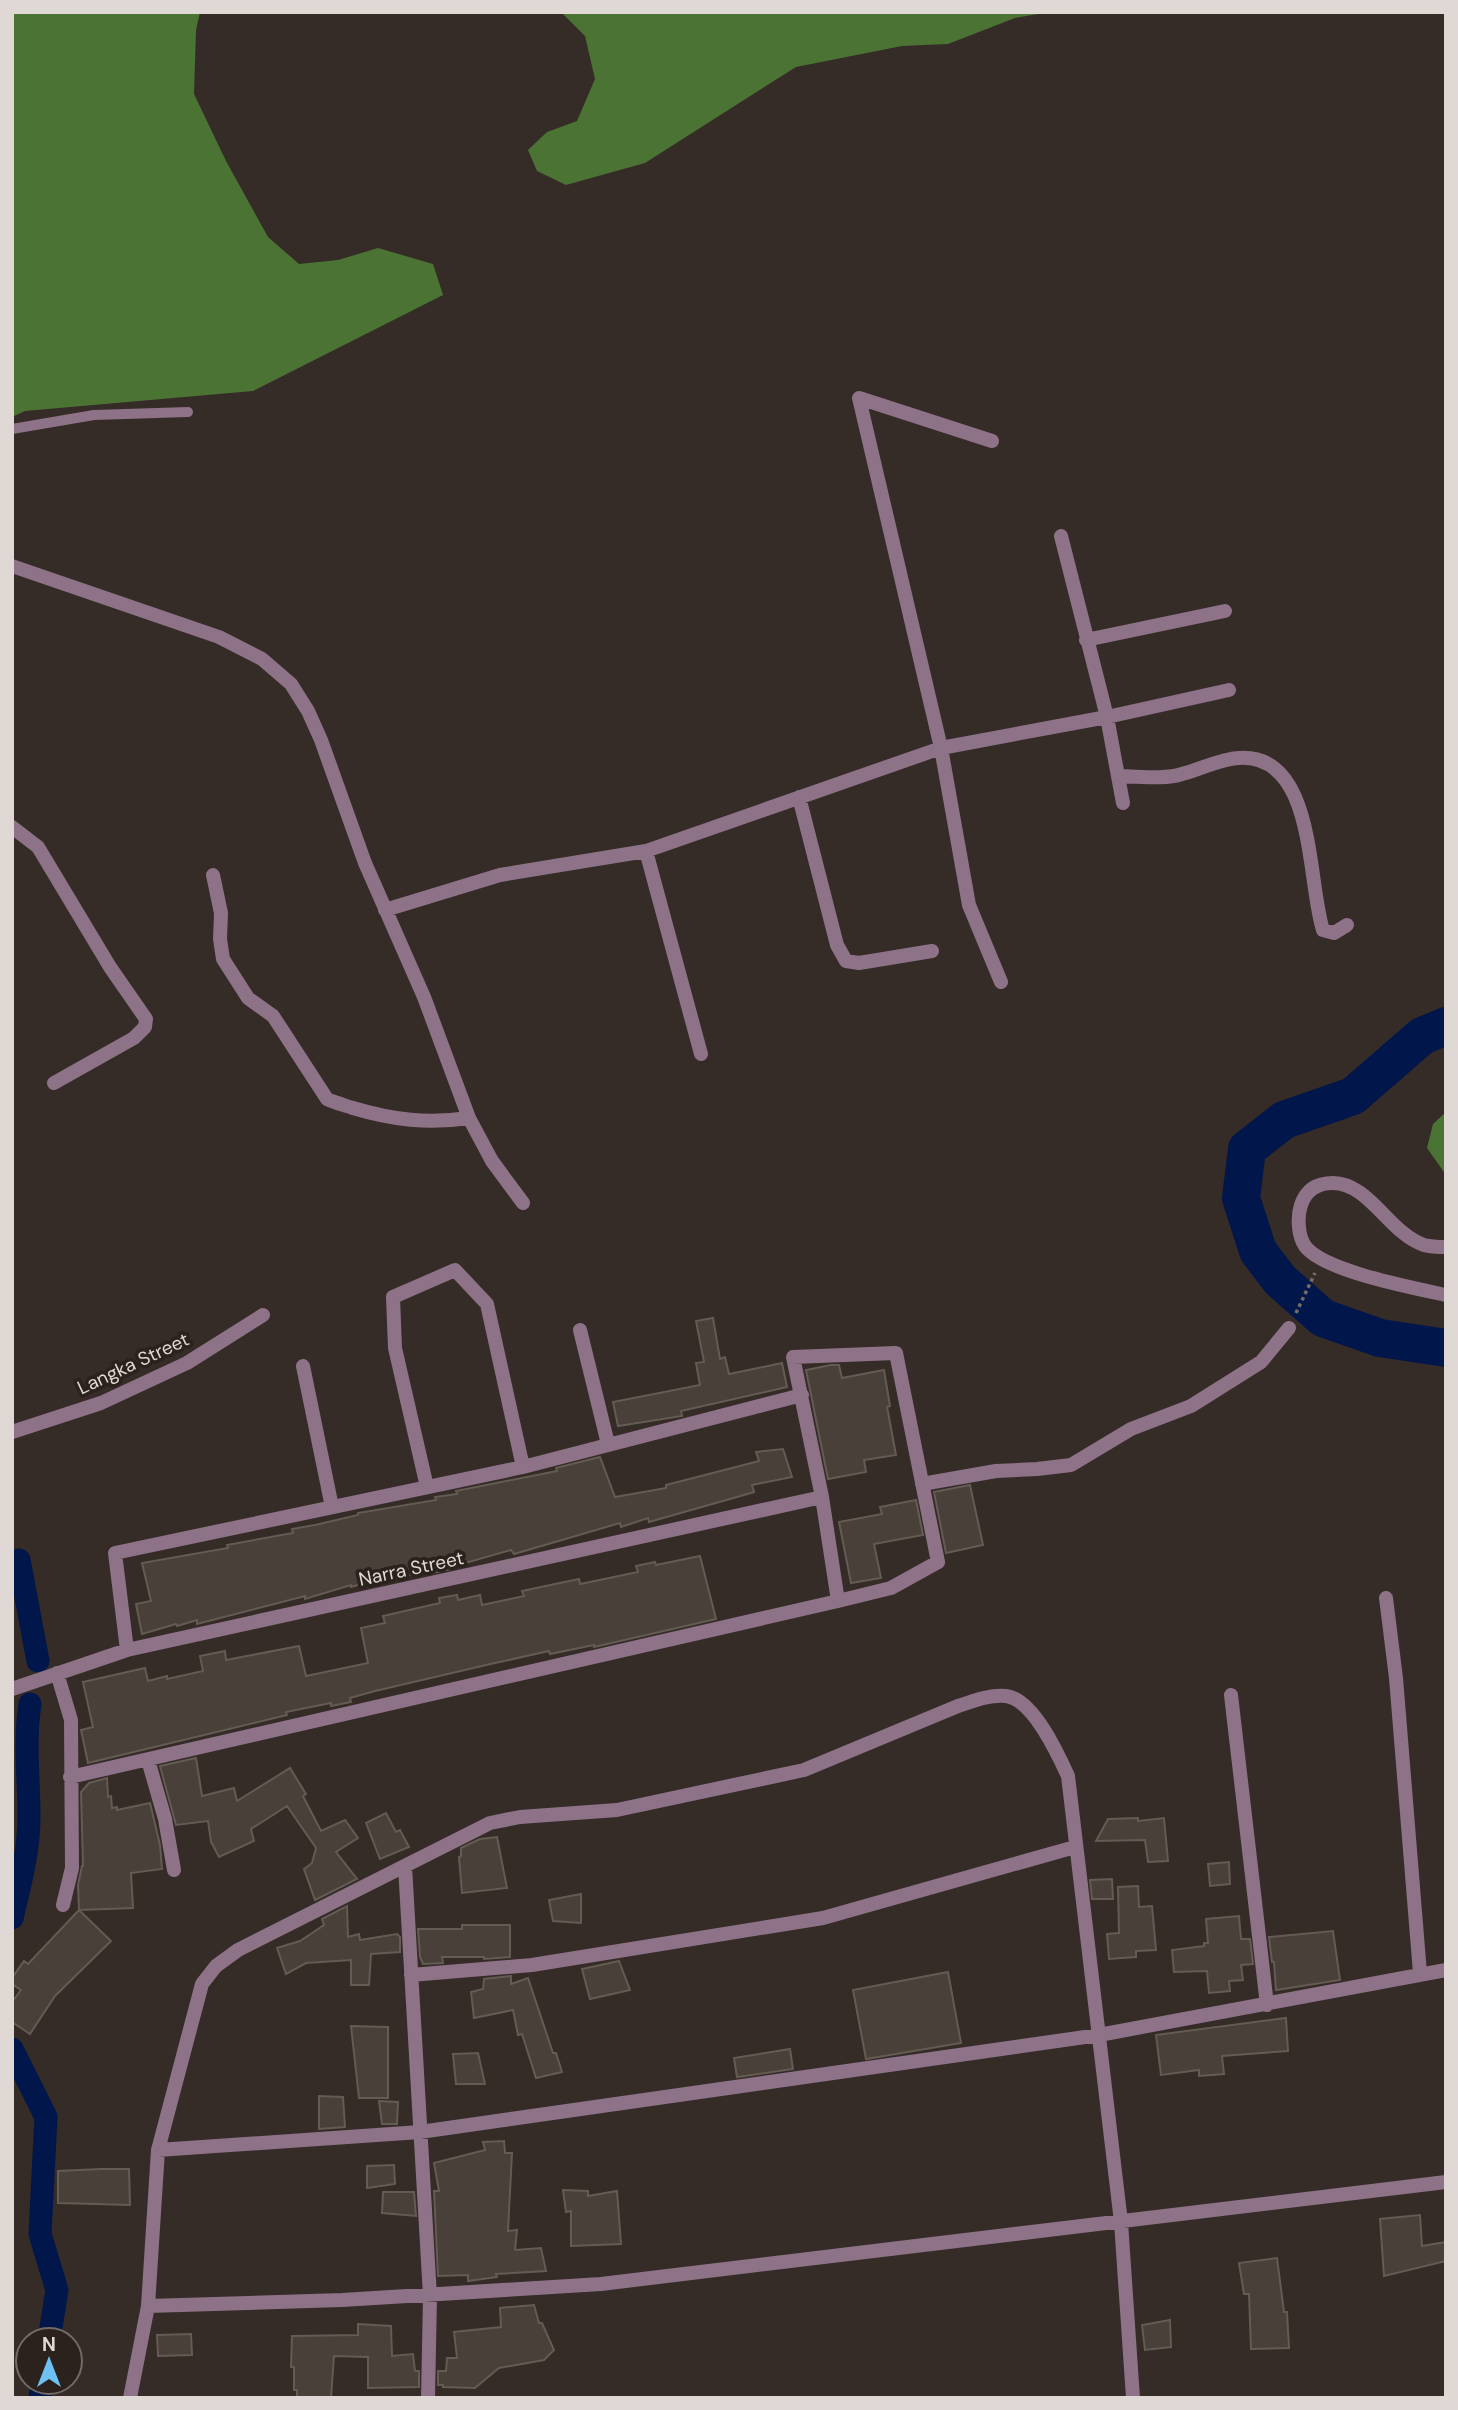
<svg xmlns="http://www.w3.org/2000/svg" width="1458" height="2410" viewBox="0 0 1458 2410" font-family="'DM Sans',sans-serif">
<rect width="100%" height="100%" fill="#352b27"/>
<!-- forest -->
<path fill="#4b7334" d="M 12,12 L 200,12 L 196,30 L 194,94 L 226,161 L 268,237 L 299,264 L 338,260 L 378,248 L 433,264 L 443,295 L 253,391 L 25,411 L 12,417 Z
M 561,12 L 1050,12 L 1015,18 L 948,44 L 902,46 L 796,67 L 645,163 L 566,185 L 537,171 L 528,150 L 547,132 L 577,121 L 595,79 L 585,36 Z
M 1446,1112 L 1446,1175 L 1427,1148 L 1433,1124 Z"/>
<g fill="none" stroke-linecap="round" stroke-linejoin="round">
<!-- canal -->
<path stroke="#01164b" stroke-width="23" d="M 19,1560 L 38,1661
M 12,1918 C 20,1885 29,1851 29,1817 C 29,1779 24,1741 30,1704
M 12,2049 L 46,2117 L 40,2234 L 57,2290 L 49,2340
M 40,2398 L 42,2382"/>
<!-- river -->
<path stroke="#01164b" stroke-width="38" d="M 1446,1026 L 1422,1036 L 1353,1096 L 1284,1120 L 1247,1149 L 1241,1198 L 1258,1251 L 1280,1280 L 1323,1318 L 1380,1338 L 1446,1348"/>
</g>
<!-- building -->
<path fill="#484039" stroke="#645b53" stroke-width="2" d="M 713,1318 L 720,1359 L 725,1357 L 729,1374 L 782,1363 L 787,1387 L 681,1411 L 682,1416 L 618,1426 L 613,1402 L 700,1385 L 696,1363 L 704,1362 L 696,1321 Z
M 831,1365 L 839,1365 L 842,1378 L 884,1370 L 890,1406 L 887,1407 L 896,1455 L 864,1460 L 866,1472 L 828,1479 L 806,1370 Z
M 783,1449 L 792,1477 L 752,1485 L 754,1492 L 737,1497 L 649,1522 L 648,1518 L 621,1527 L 620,1523 L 514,1554 L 511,1550 L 451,1567 L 451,1569 L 433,1573 L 433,1571 L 428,1572 L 428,1570 L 373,1585 L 372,1581 L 351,1587 L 351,1585 L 305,1599 L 305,1596 L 197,1624 L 197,1620 L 177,1626 L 176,1624 L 142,1634 L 136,1604 L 151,1601 L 142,1563 L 228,1548 L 227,1545 L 293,1533 L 292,1529 L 315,1525 L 358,1515 L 358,1513 L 436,1500 L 435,1497 L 457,1494 L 456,1491 L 557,1471 L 556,1468 L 600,1457 L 615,1497 L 666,1488 L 666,1485 L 759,1461 L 756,1452 Z
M 970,1485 L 983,1545 L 946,1553 L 934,1492 Z
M 916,1500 L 923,1535 L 874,1544 L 881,1578 L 851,1583 L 839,1522 L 882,1514 L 880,1507 Z
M 700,1556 L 716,1619 L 594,1647 L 594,1645 L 550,1654 L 549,1651 L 495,1663 L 375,1691 L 350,1698 L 351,1702 L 331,1706 L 331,1703 L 286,1712 L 287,1715 L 88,1763 L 81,1730 L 93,1727 L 83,1682 L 145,1668 L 148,1681 L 167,1676 L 167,1679 L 203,1671 L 200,1656 L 225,1651 L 226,1660 L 299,1646 L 306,1676 L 368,1663 L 361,1628 L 385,1623 L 383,1616 L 440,1603 L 439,1598 L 457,1595 L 458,1600 L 480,1595 L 482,1605 L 524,1596 L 522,1591 L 579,1579 L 580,1584 L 638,1572 L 636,1566 L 655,1562 L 656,1565 Z
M 196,1758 L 202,1796 L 234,1788 L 237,1801 L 290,1768 L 306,1794 L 303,1796 L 321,1831 L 345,1820 L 358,1838 L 336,1852 L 357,1879 L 315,1900 L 304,1869 L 312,1863 L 316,1848 L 287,1806 L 251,1829 L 254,1841 L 219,1857 L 211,1842 L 208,1821 L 176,1825 L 160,1766 Z
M 107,1778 L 108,1797 L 111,1796 L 112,1808 L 117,1807 L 117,1810 L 150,1803 L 160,1845 L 162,1869 L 131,1873 L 133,1908 L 79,1910 L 78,1885 L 82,1866 L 83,1866 L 81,1792 L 89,1783 Z
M 386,1813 L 396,1832 L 400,1830 L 409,1847 L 380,1859 L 366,1823 Z
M 1138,1818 L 1138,1821 L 1164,1818 L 1168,1861 L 1148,1862 L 1145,1840 L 1096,1841 L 1108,1819 Z
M 497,1837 L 507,1888 L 462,1893 L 459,1857 L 461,1856 L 461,1848 L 480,1839 Z
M 1229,1862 L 1230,1884 L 1210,1886 L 1208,1864 Z
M 1112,1879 L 1113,1899 L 1092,1899 L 1090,1880 Z
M 1138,1886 L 1139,1907 L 1152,1906 L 1156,1950 L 1136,1951 L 1136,1957 L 1109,1959 L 1107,1934 L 1119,1933 L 1118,1887 Z
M 581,1894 L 581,1923 L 553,1921 L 549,1900 Z
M 347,1906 L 348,1937 L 359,1934 L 360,1940 L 397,1934 L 400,1937 L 400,1952 L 371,1954 L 369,1985 L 351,1985 L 351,1960 L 306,1963 L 286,1974 L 277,1948 L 300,1941 L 324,1925 L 322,1919 Z
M 79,1910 L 111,1941 L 55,1996 L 30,2034 L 12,2022 L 12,2002 L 21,1990 L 12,1984 L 12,1978 L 24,1961 L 28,1964 Z
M 1239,1916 L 1241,1939 L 1250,1939 L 1253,1964 L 1241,1965 L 1243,1980 L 1229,1981 L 1230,1991 L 1209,1993 L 1207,1971 L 1174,1972 L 1172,1950 L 1204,1946 L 1204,1943 L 1208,1943 L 1206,1919 Z
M 462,1925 L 510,1925 L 510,1957 L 484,1959 L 484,1957 L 442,1957 L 443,1963 L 423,1964 L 420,1957 L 418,1929 L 462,1929 Z
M 1333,1931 L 1340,1980 L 1276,1990 L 1274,1962 L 1272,1962 L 1269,1937 Z
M 619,1961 L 630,1990 L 590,1999 L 582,1969 Z
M 948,1972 L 961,2043 L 866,2059 L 853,1990 Z
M 511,1976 L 511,1984 L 528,1978 L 553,2053 L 556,2053 L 562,2072 L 536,2078 L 522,2034 L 518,2035 L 513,2010 L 474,2018 L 471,1992 L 483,1989 L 484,1979 Z
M 1286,2018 L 1288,2051 L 1222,2056 L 1224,2074 L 1199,2076 L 1199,2070 L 1161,2075 L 1156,2035 Z
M 351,2026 L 388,2027 L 388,2098 L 359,2098 Z
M 790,2049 L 793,2069 L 737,2077 L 734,2058 Z
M 478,2053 L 485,2084 L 456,2084 L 453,2054 Z
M 319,2096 L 343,2097 L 345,2127 L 319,2129 Z
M 379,2101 L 398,2102 L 397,2124 L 382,2124 Z
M 504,2141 L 505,2153 L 512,2153 L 508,2231 L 517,2230 L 515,2250 L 541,2248 L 546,2271 L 496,2274 L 497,2277 L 468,2281 L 468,2275 L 438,2276 L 434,2191 L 439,2191 L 434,2163 L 485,2150 L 483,2142 Z
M 394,2165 L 395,2184 L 367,2188 L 367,2166 Z
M 101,2169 L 129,2169 L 130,2205 L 58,2203 L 58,2171 Z
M 563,2190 L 588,2191 L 588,2196 L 617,2191 L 621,2244 L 571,2246 L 571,2211 L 566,2212 Z
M 383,2192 L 414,2192 L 416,2216 L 382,2213 Z
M 1420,2215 L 1422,2246 L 1446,2242 L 1446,2261 L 1384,2276 L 1380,2219 Z
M 1277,2258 L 1284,2312 L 1287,2312 L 1289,2348 L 1251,2349 L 1249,2294 L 1244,2294 L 1239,2263 Z
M 534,2305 L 539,2323 L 542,2323 L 554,2350 L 544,2360 L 499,2368 L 475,2388 L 443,2387 L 443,2385 L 438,2385 L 438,2371 L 446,2371 L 447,2358 L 457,2358 L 454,2332 L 501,2327 L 500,2308 Z
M 1170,2320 L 1171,2347 L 1145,2350 L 1142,2325 Z
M 358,2324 L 391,2326 L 392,2356 L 413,2354 L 415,2371 L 419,2371 L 419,2387 L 368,2388 L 368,2357 L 334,2356 L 331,2398 L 297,2398 L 297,2390 L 294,2390 L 294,2367 L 291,2367 L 292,2336 L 358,2335 Z
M 191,2334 L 192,2355 L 158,2356 L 157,2335 Z"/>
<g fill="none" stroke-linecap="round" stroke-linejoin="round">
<!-- path -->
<path stroke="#756c68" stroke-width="3.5" stroke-dasharray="3.5 3.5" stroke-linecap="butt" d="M 1296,1313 L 1315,1273"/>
<!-- lane -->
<path stroke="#8e7287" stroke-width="10" d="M 12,429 L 94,415 L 188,412"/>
<!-- street -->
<path stroke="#8e7287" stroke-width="14" d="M 992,441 L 859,398 L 941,748 L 969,905 L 1001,982
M 12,566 L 219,637 L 262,659 L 291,684 L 308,711 L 321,740 L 365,863 L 424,997 L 469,1118 L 492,1161 L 523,1203
M 1086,640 L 1225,611
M 1118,776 C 1139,776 1163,780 1182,774 C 1201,769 1220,759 1239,758 C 1316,753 1307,881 1323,930 L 1334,933 L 1347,925
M 799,797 L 837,945 L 846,961 L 859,963 L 932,951
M 1123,803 L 1107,717 L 1229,690
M 12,827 L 38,847 L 110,967 L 146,1019 L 145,1027 L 134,1038 L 54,1083
M 646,851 L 701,1054
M 213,875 L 221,913 L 220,939 L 223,959 L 248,998 L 273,1016 L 327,1099 C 336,1103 344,1105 353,1108 C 393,1120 428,1124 469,1118
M 385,910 L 500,875 L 646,851 L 941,748 L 1107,717 L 1061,536
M 1446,1247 C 1439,1247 1431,1247 1424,1245 C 1390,1234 1369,1183 1333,1183 C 1317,1183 1306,1190 1301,1205 C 1297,1217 1298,1236 1305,1246 C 1323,1271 1414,1288 1446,1295
M 580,1330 L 608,1444
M 303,1366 L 332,1507
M 12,1432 L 101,1403 L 187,1363 L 263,1315
M 922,1484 L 996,1471 L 1037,1469 L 1071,1465 L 1131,1429 L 1191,1406 L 1261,1362 L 1289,1328
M 427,1487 L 395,1348 L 393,1297 L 455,1270 L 487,1304 L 523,1467
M 1386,1598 L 1396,1678 L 1420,1973
M 127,1650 L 115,1553 L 523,1467 L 802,1395
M 57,1673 L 71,1720 L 72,1868 L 63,1905
M 12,1689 L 127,1650 L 822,1497
M 1231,1695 L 1267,2005
M 148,1760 L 165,1819 L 174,1870
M 70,1777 L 838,1601 L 891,1588 L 938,1562 L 896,1353 L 793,1357 L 822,1497 L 838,1601
M 405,1866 L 430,2296 L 428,2398
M 411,1975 L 532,1965 L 823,1918 L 1075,1847
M 158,2150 L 420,2132 L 1099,2035 L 1446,1970
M 148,2306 L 342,2300 L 601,2284 L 1446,2182
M 130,2398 L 148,2306 L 158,2150 L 202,1984 L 216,1966 L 238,1950 L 490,1823 L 520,1817 L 617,1810 L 804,1770 L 958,1706 C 973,1701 991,1694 1006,1696 C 1033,1699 1058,1754 1068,1776 L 1121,2222 L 1133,2398"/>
</g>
<g text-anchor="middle" stroke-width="7" stroke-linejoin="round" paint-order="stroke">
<!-- street labels -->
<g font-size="19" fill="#dfd8d5" stroke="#2b211d">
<text transform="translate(133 1363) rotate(-25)" y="7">Langka Street</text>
<text transform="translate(411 1568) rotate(-12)" y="7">Narra Street</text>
</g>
</g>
<!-- border -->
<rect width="1458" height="2410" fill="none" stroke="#dfd8d5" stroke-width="28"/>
<!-- north arrow -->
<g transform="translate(49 2361)"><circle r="33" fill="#2b211d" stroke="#736a67" stroke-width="2"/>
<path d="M0-5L12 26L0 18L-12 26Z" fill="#6ec2f3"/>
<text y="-10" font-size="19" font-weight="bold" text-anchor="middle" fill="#dfd8d5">N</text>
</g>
</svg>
